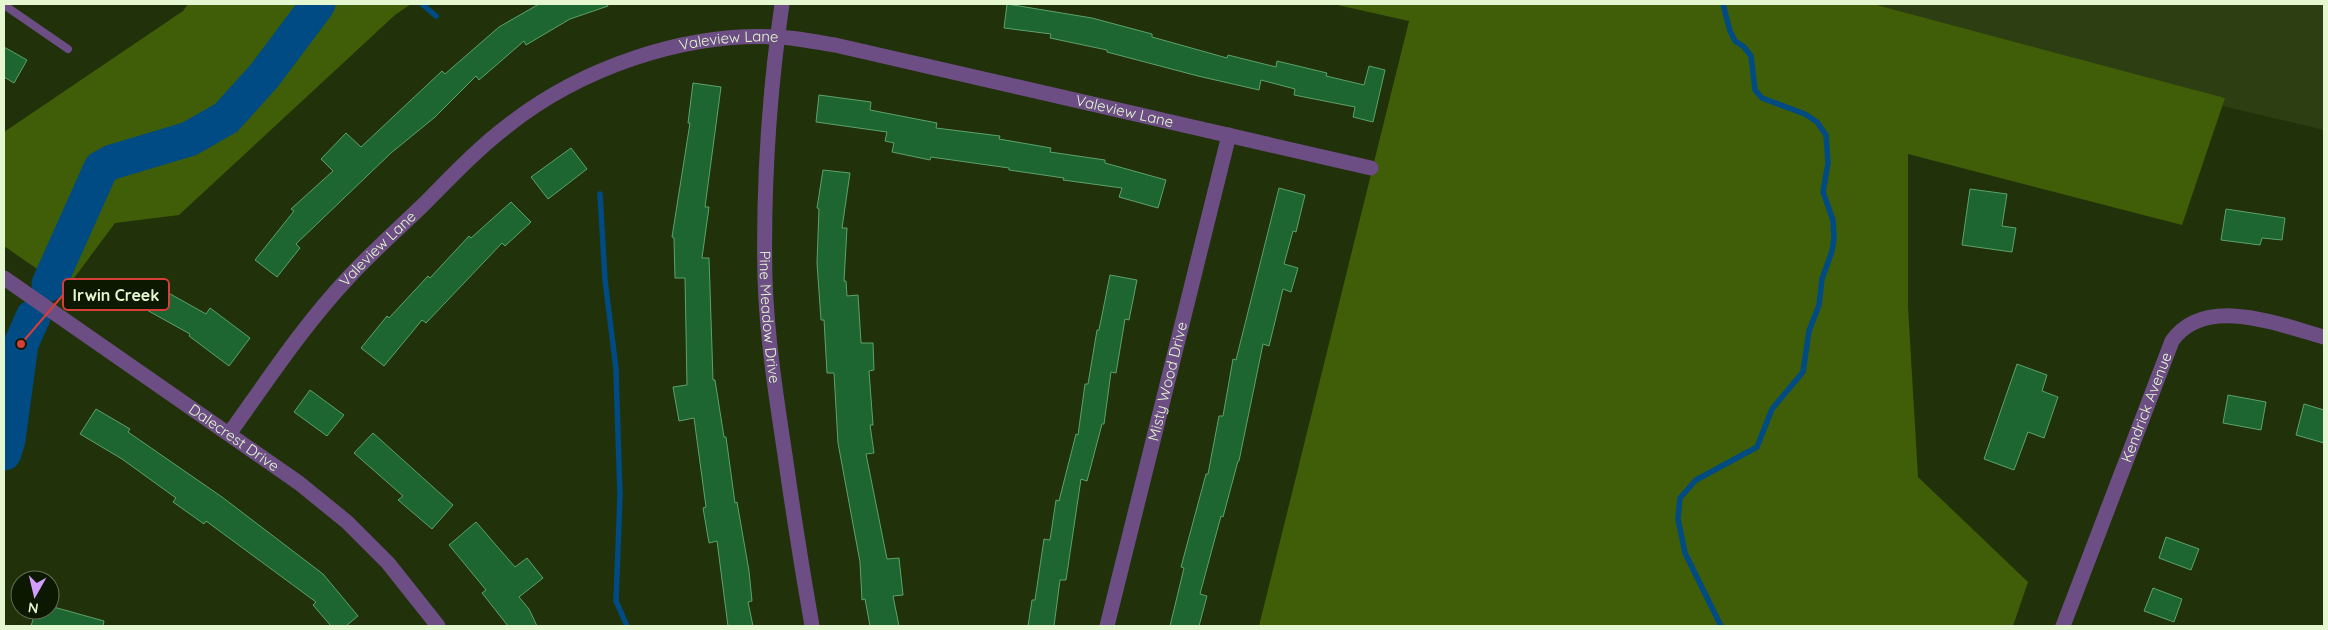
<svg xmlns="http://www.w3.org/2000/svg" width="2328" height="630" viewBox="0 0 2328 630" font-family="Quicksand,sans-serif">
<rect width="100%" height="100%" fill="#213109"/>
<!-- built -->
<path fill="#2c3e12" d="M 1873,4 L 2324,4 L 2324,130 L 2222,106 L 2224,98 Z"/>
<!-- forest -->
<path fill="#3f5e07" d="M 188,4 L 411,4 L 395,15 L 179,215 L 115,223 L 66,289 L 4,246 L 4,132 L 183,11 Z
M 1333,4 L 1873,4 L 2225,98 L 2182,225 L 1908,154 L 1908,307 L 1918,477 L 2028,582 L 2013,626 L 1259,626 L 1409,21 Z"/>
<g fill="none" stroke-linecap="round" stroke-linejoin="round">
<!-- stream -->
<path stroke="#004b83" stroke-width="5.5" d="M 422,4 L 436,16
M 600,194 L 605,280 L 616,369 L 617,403 L 620,495 L 616,601 L 627,626
M 1721,626 L 1685,553 L 1678,519 L 1680,498 L 1696,480 L 1757,447 L 1772,409 L 1803,372 L 1809,331 L 1819,305 L 1822,279 L 1832,251 L 1834,238 L 1833,220 L 1823,192 L 1828,163 L 1826,135 L 1817,122 L 1805,114 L 1762,98 L 1755,90 L 1751,56 L 1744,47 L 1735,41 L 1730,31 L 1723,4"/>
<!-- river -->
<path stroke="#004b83" stroke-width="35" d="M 49,284 L 101,168 L 112,162 L 189,139 L 226,118 L 264,76 L 318,4
M 4,453 L 8,440 L 21,344 L 33,317"/>
</g>
<!-- building -->
<path fill="#1d6531" stroke="#5da26a" d="M 539,4 L 607,4 L 608,6 L 570,19 L 526,45 L 524,41 L 479,80 L 476,76 L 435,117 L 391,153 L 296,244 L 300,248 L 277,277 L 255,260 L 294,211 L 291,209 L 333,171 L 321,159 L 346,133 L 361,147 L 442,71 L 445,74 L 499,27 Z
M 1007,4 L 1092,18 L 1152,34 L 1152,37 L 1227,58 L 1228,55 L 1276,67 L 1277,61 L 1327,73 L 1326,76 L 1364,85 L 1369,66 L 1385,70 L 1373,122 L 1353,117 L 1355,107 L 1294,95 L 1295,89 L 1261,80 L 1259,90 L 1198,76 L 1107,52 L 1107,50 L 1050,38 L 1051,34 L 1004,28 Z
M 4,47 L 27,60 L 14,83 L 4,77 Z
M 693,83 L 721,87 L 705,207 L 709,207 L 702,258 L 709,258 L 713,380 L 715,380 L 724,437 L 726,437 L 735,503 L 737,502 L 749,571 L 752,601 L 748,602 L 753,626 L 728,626 L 717,541 L 709,543 L 703,508 L 706,507 L 694,418 L 679,421 L 673,387 L 687,385 L 685,278 L 675,278 L 674,238 L 672,237 L 690,123 L 688,123 Z
M 819,95 L 871,102 L 870,110 L 937,123 L 936,128 L 1000,136 L 999,139 L 1051,148 L 1050,152 L 1105,160 L 1105,163 L 1166,180 L 1158,208 L 1119,197 L 1122,188 L 1063,180 L 1064,178 L 1009,170 L 1009,168 L 931,157 L 930,160 L 892,152 L 894,143 L 885,141 L 887,132 L 816,122 Z
M 571,148 L 587,169 L 548,199 L 531,177 Z
M 823,170 L 850,173 L 842,228 L 847,228 L 844,281 L 846,281 L 847,296 L 858,295 L 861,343 L 873,343 L 874,370 L 869,371 L 873,425 L 870,425 L 874,453 L 866,454 L 887,559 L 899,558 L 903,595 L 893,596 L 899,626 L 870,626 L 865,599 L 862,600 L 860,562 L 838,443 L 834,373 L 827,373 L 824,320 L 821,320 L 817,263 L 819,209 L 817,208 Z
M 1279,188 L 1305,195 L 1296,232 L 1293,231 L 1284,264 L 1298,268 L 1291,292 L 1283,289 L 1269,346 L 1263,344 L 1239,461 L 1238,461 L 1223,517 L 1221,516 L 1200,594 L 1207,596 L 1199,626 L 1170,626 L 1184,568 L 1181,567 L 1206,474 L 1208,474 L 1219,416 L 1223,416 L 1233,359 L 1236,360 Z
M 1970,189 L 2007,194 L 2002,226 L 2016,228 L 2012,252 L 1962,245 Z
M 511,202 L 531,222 L 505,246 L 502,243 L 426,323 L 422,320 L 384,366 L 361,348 L 387,316 L 389,318 L 428,276 L 430,278 L 469,236 L 471,238 Z
M 2226,209 L 2285,218 L 2282,240 L 2262,238 L 2260,245 L 2221,240 Z
M 1110,275 L 1137,280 L 1129,320 L 1125,319 L 1116,373 L 1111,372 L 1104,424 L 1102,424 L 1087,481 L 1081,479 L 1066,580 L 1060,580 L 1054,626 L 1028,626 L 1032,600 L 1035,600 L 1044,539 L 1050,540 L 1056,500 L 1059,501 L 1076,434 L 1078,435 L 1085,384 L 1088,384 L 1097,330 L 1099,330 Z
M 149,282 L 206,314 L 210,308 L 250,338 L 229,366 L 189,336 L 190,334 L 136,304 Z
M 2017,364 L 2047,375 L 2042,391 L 2058,397 L 2044,438 L 2028,432 L 2014,470 L 1984,459 Z
M 310,390 L 344,415 L 327,436 L 294,412 Z
M 2228,395 L 2266,402 L 2261,430 L 2223,423 Z
M 2304,404 L 2324,410 L 2324,443 L 2296,435 Z
M 96,409 L 130,429 L 128,432 L 222,497 L 323,574 L 358,616 L 346,626 L 331,626 L 313,605 L 316,602 L 206,521 L 204,524 L 173,502 L 176,498 L 122,459 L 80,434 Z
M 373,433 L 453,505 L 432,529 L 398,500 L 403,496 L 354,453 Z
M 476,522 L 515,567 L 527,558 L 543,578 L 519,597 L 529,609 L 537,626 L 508,626 L 482,593 L 486,590 L 449,545 Z
M 2166,537 L 2199,549 L 2191,570 L 2159,558 Z
M 2153,588 L 2182,599 L 2174,622 L 2144,611 Z
M 50,606 L 104,621 L 103,626 L 31,626 L 36,610 L 50,610 Z"/>
<g fill="none" stroke-linecap="round" stroke-linejoin="round">
<!-- lane -->
<path stroke="#6c4e84" stroke-width="8" d="M 4,5 L 68,49"/>
<!-- street -->
<g stroke="#6c4e84" stroke-width="15">
<path id="s1" d="M 782,4 C 769,94 763,187 765,279 C 767,338 776,396 785,455 C 793,512 802,569 812,626"/>
<path id="s2" d="M 4,278 L 299,483 L 347,522 L 388,563 L 438,626"/>
<path id="s3" d="M 229,434 C 267,381 303,326 348,278 C 371,253 397,230 422,206 C 449,179 476,150 506,127 C 580,68 684,32 778,37 C 797,38 816,42 835,45 L 1371,168"/>
<path id="s4" d="M 1107,626 L 1229,135"/>
<path id="s5" d="M 2063,626 L 2172,341 C 2205,294 2280,325 2324,337"/>
</g>
</g>
<g text-anchor="middle" stroke-width="4" stroke-linejoin="round" paint-order="stroke">
<!-- street labels -->
<g font-size="15" fill="#e4f7d0" stroke="#0c1800">
<text dy="5" stroke="none"><textPath href="#s3" startOffset="658">Valeview Lane</textPath></text>
<text dy="5" stroke="none"><textPath href="#s3" startOffset="1062">Valeview Lane</textPath></text>
<text dy="5" stroke="none"><textPath href="#s3" startOffset="238">Valeview Lane</textPath></text>
<text dy="5" stroke="none"><textPath href="#s1" startOffset="314">Pine Meadow Drive</textPath></text>
<text dy="5" stroke="none"><textPath href="#s4" startOffset="252">Misty Wood Drive</textPath></text>
<text dy="5" stroke="none"><textPath href="#s5" startOffset="234">Kendrick Avenue</textPath></text>
<text dy="5" stroke="none"><textPath href="#s2" startOffset="280">Dalecrest Drive</textPath></text>
</g>
</g>
<!-- callouts -->
<path fill="none" stroke="#d73d39" stroke-width="2" d="M21 344L63 295"/>
<circle fill="#d73d39" stroke="#0c1800" stroke-width="2" cx="21" cy="344" r="5"/>
<rect fill="#0c1800" stroke="#d73d39" stroke-width="2" x="63" y="279" width="106" height="31" rx="5"/>
<g font-size="16" text-anchor="middle" font-weight="bold" fill="#e4f7d0">
<text x="116" y="301">Irwin Creek</text>
</g>
<!-- border -->
<rect width="2328" height="630" fill="none" stroke="#e4f7d0" stroke-width="10"/>
<!-- north arrow -->
<g transform="translate(35 595) rotate(188)"><circle r="24" fill="#0c1800" stroke="#627153"/>
<path d="M0-4L9 19L0 12L-9 19Z" fill="#d29dfd"/>
<text y="-8" font-size="14" font-weight="bold" text-anchor="middle" fill="#e4f7d0">N</text>
</g>
</svg>
